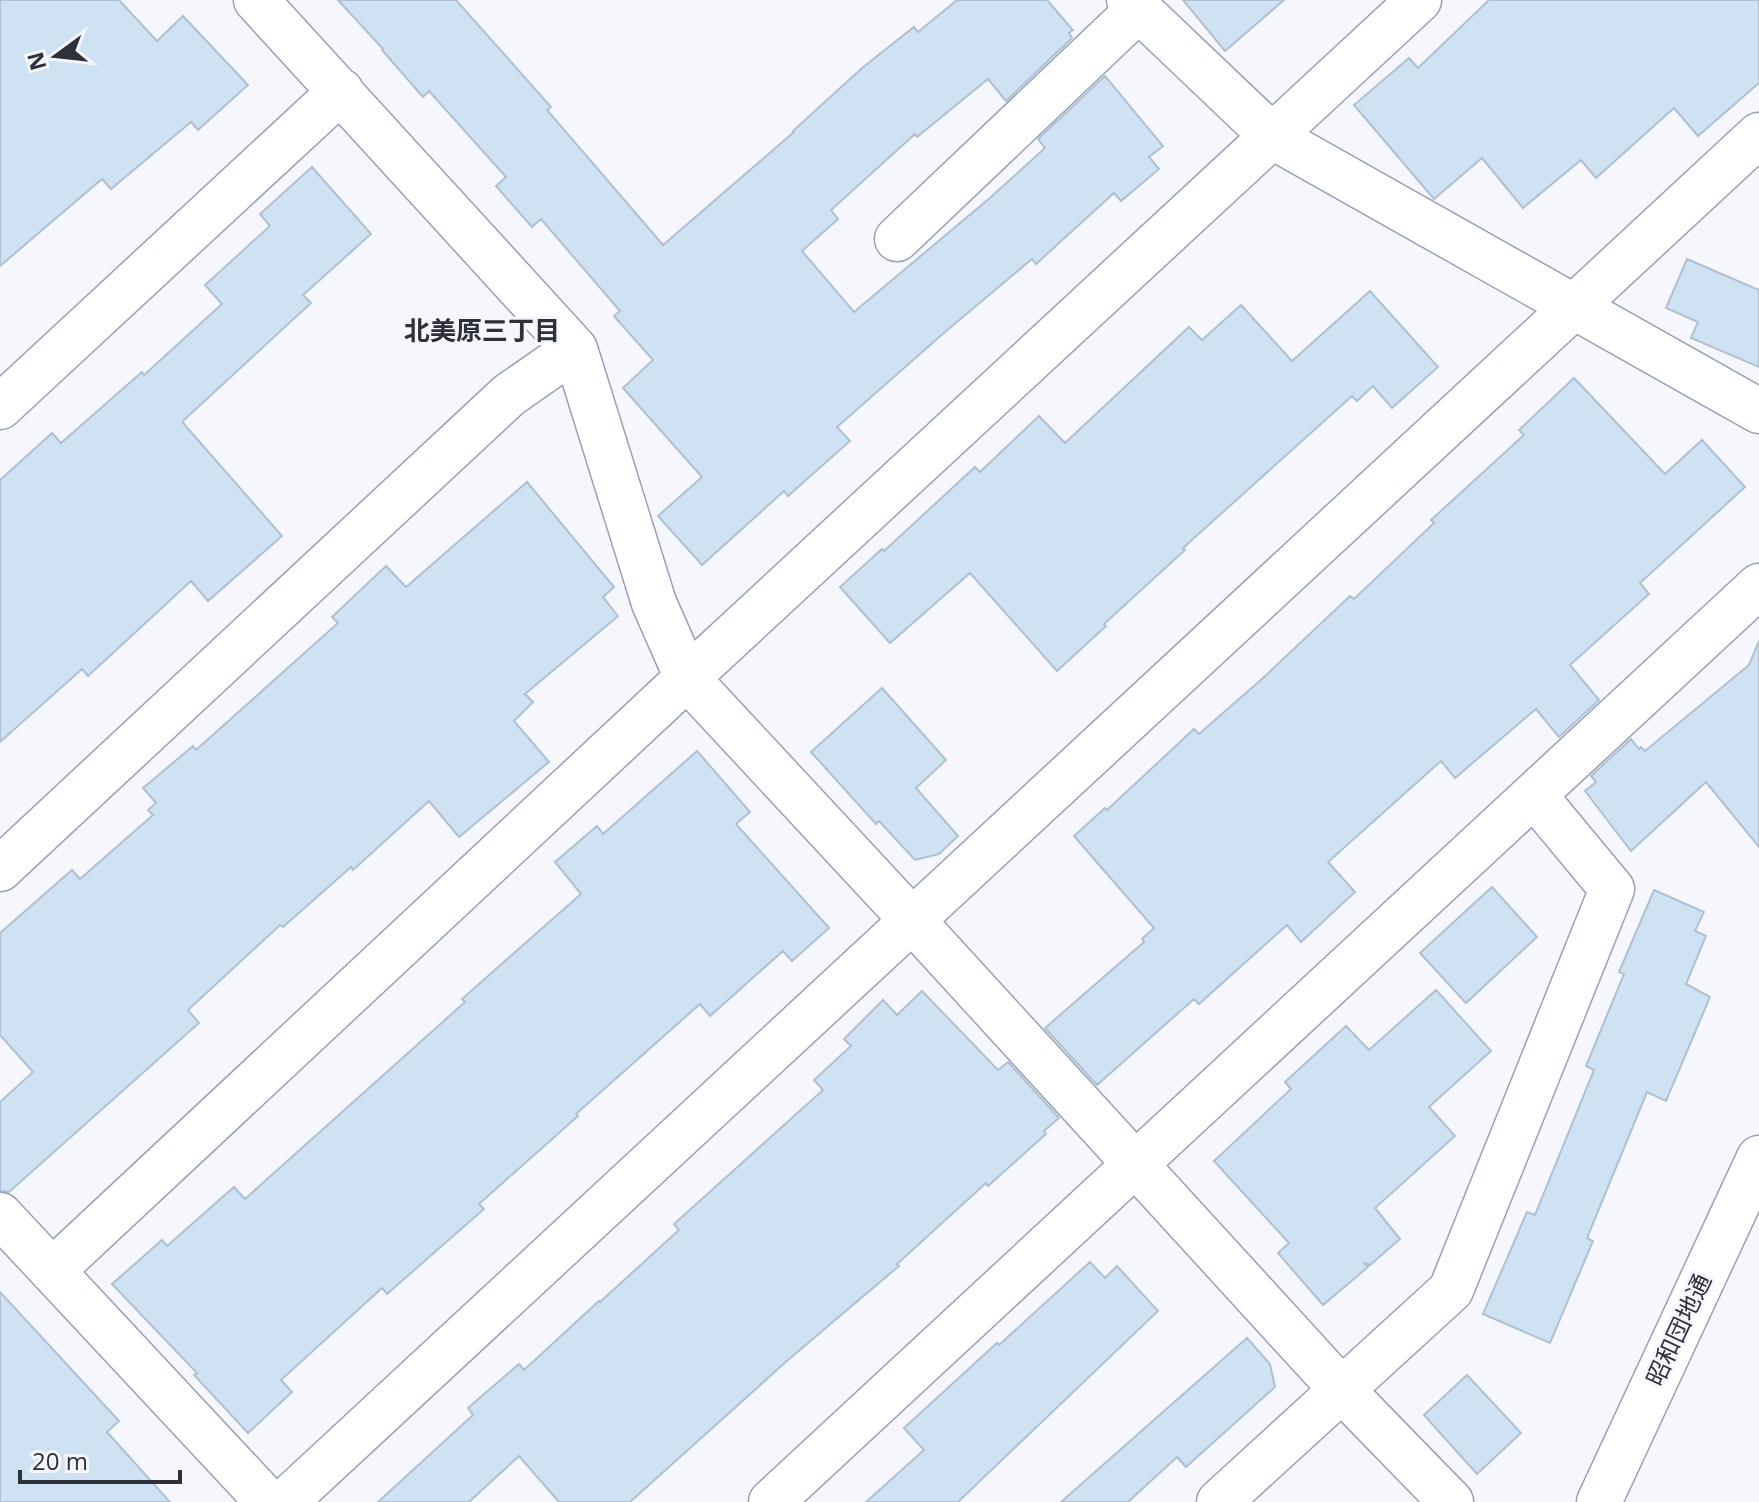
<svg xmlns="http://www.w3.org/2000/svg" width="1759" height="1502" viewBox="0 0 1759 1502" font-family="'Open Sans','Noto Sans JP',sans-serif">
<rect width="100%" height="100%" fill="#f5f7fc"/>
<!-- building -->
<path fill="#cfe2f3" stroke="#aec0d1" stroke-width="2" d="M 0,0 L 119,0 L 157,41 L 183,16 L 248,85 L 198,130 L 191,122 L 111,189 L 102,179 L 0,266 Z
M 338,0 L 456,0 L 551,107 L 547,110 L 663,245 L 794,132 L 793,131 L 862,68 L 914,27 L 918,32 L 957,0 L 1047,0 L 1073,30 L 1069,33 L 1072,38 L 1006,101 L 988,79 L 917,137 L 915,134 L 831,210 L 838,219 L 802,251 L 854,312 L 991,197 L 1045,148 L 1038,139 L 1105,76 L 1163,146 L 1149,157 L 1159,169 L 1121,201 L 1114,193 L 1036,264 L 1032,259 L 945,332 L 837,427 L 850,441 L 788,496 L 784,491 L 702,565 L 658,516 L 702,477 L 623,388 L 653,360 L 614,316 L 620,311 L 541,219 L 532,227 L 496,186 L 506,177 L 429,91 L 423,97 L 382,50 L 383,49 Z
M 1183,0 L 1284,0 L 1225,51 Z
M 1489,0 L 1759,0 L 1759,83 L 1698,136 L 1674,108 L 1596,178 L 1581,160 L 1523,208 L 1482,158 L 1434,199 L 1354,105 L 1409,58 L 1418,68 Z
M 312,167 L 371,234 L 303,295 L 311,303 L 184,420 L 183,423 L 282,536 L 208,601 L 191,581 L 88,676 L 82,669 L 0,742 L 0,480 L 52,433 L 61,443 L 142,372 L 144,375 L 222,304 L 205,285 L 270,226 L 260,214 Z
M 1687,259 L 1759,290 L 1759,367 L 1691,338 L 1698,322 L 1666,308 Z
M 1370,291 L 1438,367 L 1392,408 L 1373,386 L 1357,401 L 1352,396 L 1183,548 L 1185,550 L 1104,624 L 1106,626 L 1057,671 L 970,573 L 890,643 L 840,587 L 882,549 L 884,551 L 975,467 L 980,472 L 1039,416 L 1065,443 L 1189,327 L 1202,340 L 1241,305 L 1292,361 Z
M 1574,378 L 1665,474 L 1702,440 L 1745,487 L 1640,583 L 1649,594 L 1570,665 L 1599,700 L 1559,737 L 1536,709 L 1455,778 L 1441,761 L 1328,862 L 1355,892 L 1301,942 L 1287,925 L 1199,1004 L 1194,999 L 1097,1085 L 1045,1028 L 1144,942 L 1142,939 L 1154,928 L 1074,836 L 1105,808 L 1107,810 L 1194,729 L 1199,734 L 1263,678 L 1350,596 L 1354,599 L 1434,523 L 1431,520 L 1524,435 L 1519,430 Z
M 527,482 L 614,587 L 603,597 L 618,616 L 525,694 L 533,702 L 514,721 L 549,762 L 459,837 L 429,801 L 353,870 L 351,867 L 283,927 L 280,925 L 188,1010 L 199,1023 L 9,1192 L 0,1191 L 0,1102 L 33,1072 L 0,1035 L 0,933 L 72,870 L 80,879 L 153,815 L 148,810 L 156,803 L 143,788 L 193,746 L 196,750 L 338,623 L 332,617 L 386,566 L 406,587 Z
M 1759,641 L 1759,847 L 1706,782 L 1631,851 L 1585,791 L 1596,782 L 1591,776 L 1631,739 L 1639,749 L 1641,747 L 1645,751 L 1749,665 Z
M 882,688 L 946,760 L 916,788 L 958,836 L 939,854 L 915,860 L 879,821 L 876,824 L 811,752 Z
M 697,751 L 750,812 L 736,824 L 829,928 L 792,961 L 783,951 L 710,1016 L 700,1004 L 576,1114 L 578,1116 L 479,1204 L 484,1209 L 387,1294 L 382,1288 L 281,1380 L 292,1392 L 248,1433 L 194,1375 L 197,1373 L 112,1284 L 162,1240 L 167,1246 L 234,1187 L 245,1199 L 465,1002 L 462,999 L 581,894 L 555,862 L 597,826 L 603,834 Z
M 1492,887 L 1537,937 L 1466,1003 L 1420,953 Z
M 1654,890 L 1704,912 L 1695,931 L 1706,936 L 1686,984 L 1710,997 L 1666,1101 L 1647,1092 L 1587,1238 L 1593,1241 L 1550,1343 L 1483,1314 L 1527,1212 L 1535,1215 L 1594,1070 L 1586,1066 L 1624,974 L 1619,972 Z
M 1436,990 L 1491,1051 L 1429,1107 L 1455,1136 L 1375,1208 L 1400,1239 L 1370,1265 L 1364,1263 L 1368,1267 L 1323,1305 L 1278,1253 L 1289,1243 L 1214,1161 L 1291,1089 L 1285,1082 L 1346,1026 L 1369,1050 Z
M 922,991 L 998,1070 L 1008,1062 L 1059,1118 L 1044,1131 L 1046,1134 L 988,1186 L 986,1183 L 897,1264 L 899,1266 L 788,1360 L 630,1502 L 559,1502 L 519,1456 L 469,1502 L 378,1502 L 473,1415 L 468,1408 L 519,1364 L 524,1370 L 599,1301 L 600,1302 L 679,1230 L 674,1224 L 823,1090 L 814,1080 L 851,1046 L 844,1039 L 883,1000 L 897,1015 Z
M 1090,1262 L 1105,1278 L 1117,1266 L 1158,1311 L 958,1502 L 866,1502 L 924,1450 L 904,1428 L 997,1343 L 999,1345 Z
M 0,1292 L 119,1421 L 107,1432 L 170,1502 L 0,1502 Z
M 1247,1338 L 1270,1364 L 1275,1387 L 1186,1467 L 1177,1457 L 1128,1502 L 1061,1502 Z
M 1467,1375 L 1521,1433 L 1477,1474 L 1424,1415 Z"/>
<g fill="none" stroke-linecap="round" stroke-linejoin="round">
<defs>
<path id="street" d="M 256,0 L 575,349 L 654,603 L 687,678 L 912,920 L 1341,1389 L 1451,1502
M 1129,0 L 1273,137 L 1759,411
M 897,239 L 1138,10
M 0,407 L 341,91
M 0,869 L 509,395 L 575,349
M 0,1215 L 268,1502
M 52,1271 L 687,678 L 1419,0
M 285,1502 L 1759,135
M 771,1502 L 1759,586
M 1219,1502 L 1451,1290 L 1612,889 L 1534,795"/>
<path id="secondary" d="M 1599,1502 L 1759,1158"/>
</defs>
<!-- street casing -->
<use href="#street" stroke="#99a1b5" stroke-width="47"/>
<!-- secondary casing -->
<use href="#secondary" stroke="#99a1b5" stroke-width="47"/>
<!-- street -->
<use href="#street" stroke="#fff" stroke-width="44"/>
<!-- secondary -->
<use href="#secondary" stroke="#fff" stroke-width="44"/>
</g>
<g text-anchor="middle" stroke-width="6" stroke-linejoin="round" paint-order="stroke">
<!-- street labels -->
<g font-size="24" fill="#2e3139" stroke="#f5f7fc">
<text transform="translate(1679 1330) rotate(-65)" y="8">昭和団地通</text>
</g>
<!-- neighbourhood labels -->
<g font-size="26" font-weight="bold" fill="#2e3139" stroke="#f5f7fc">
<text x="482" y="340">北美原三丁目</text>
</g>
</g>
<!-- north arrow -->
<g transform="translate(56 56) rotate(255)" stroke="#f5f7fc" stroke-width="6" paint-order="stroke">
<path d="M0-6L14 30L0 20L-14 30Z" fill="#2e3139"/>
<text y="-12" font-size="22" font-weight="bold" text-anchor="middle" fill="#2e3139">N</text>
</g>
<!-- scale -->
<path d="M20 1470v12h160v-12" fill="none" stroke="#2e3139" stroke-width="4"/>
<text x="32" y="1470" font-size="24" fill="#2e3139" stroke="#f5f7fc" stroke-width="6" paint-order="stroke">20 m</text>
</svg>
